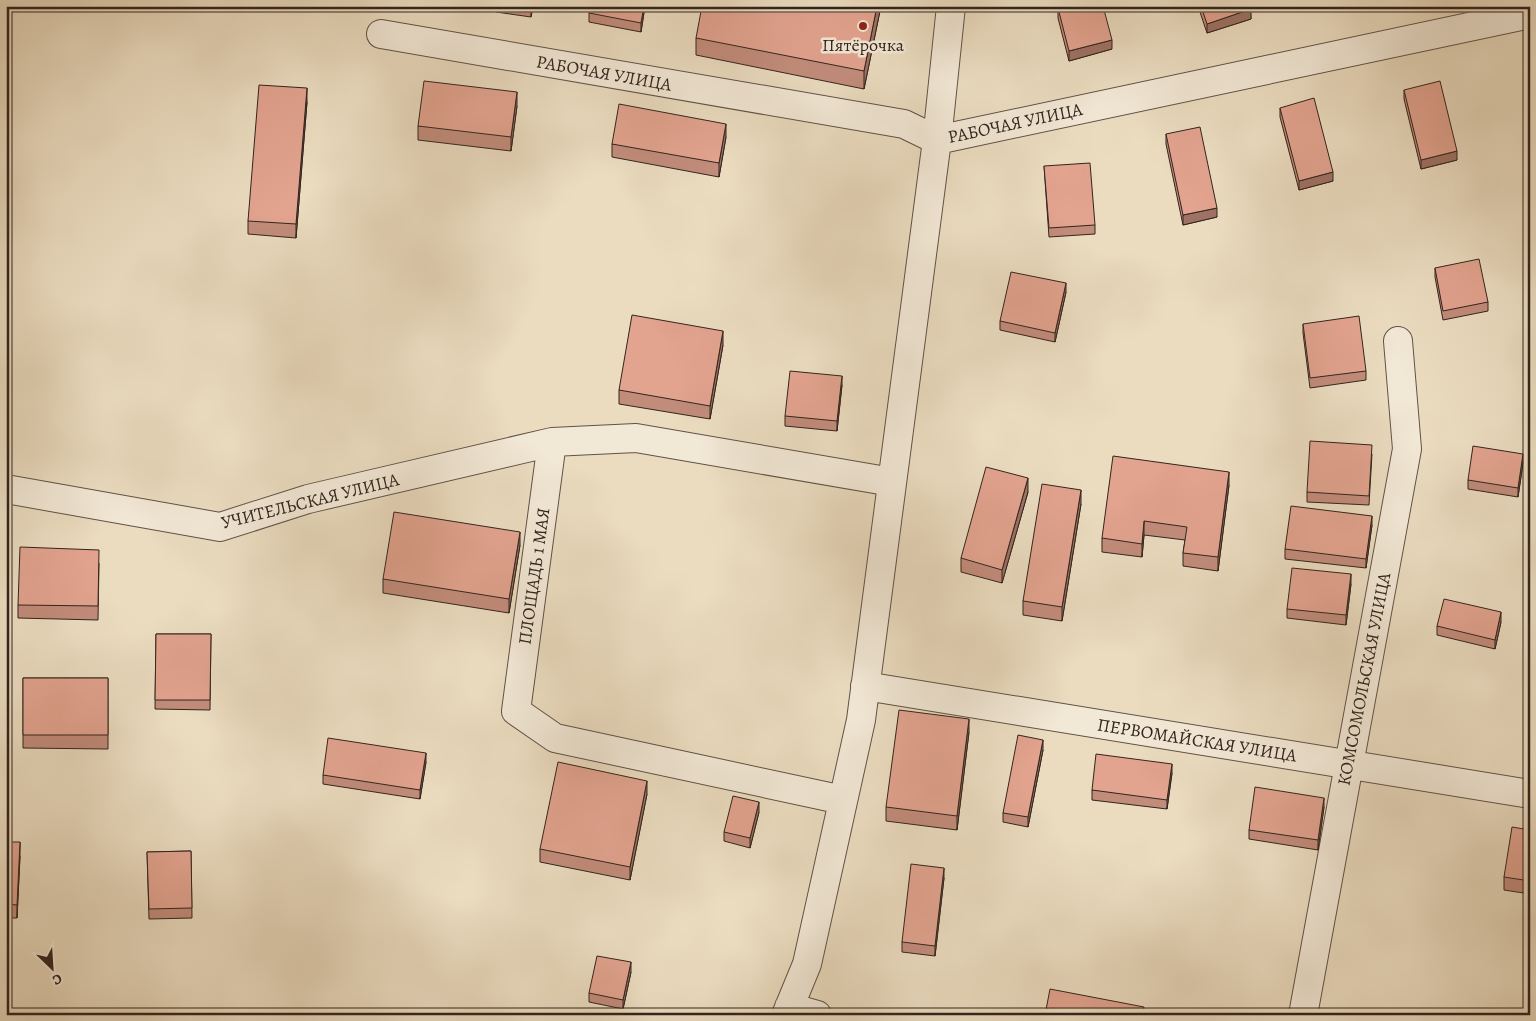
<svg xmlns="http://www.w3.org/2000/svg" width="1536" height="1021" viewBox="0 0 1536 1021" font-family="Alegreya,serif">
<rect width="100%" height="100%" fill="#ebdcc0"/>
<filter id="stains"><feTurbulence type="fractalNoise" baseFrequency=".004" numOctaves="4"/><feColorMatrix values="0 0 0 0 .2 0 0 0 0 .09 0 0 0 0 .02 0 0 0 .5 -.17"/></filter>
<radialGradient id="worn" r=".72"><stop offset=".6" stop-color="#630" stop-opacity="0"/><stop offset="1" stop-color="#630" stop-opacity=".3"/></radialGradient>
<g fill="none" stroke-linecap="round" stroke-linejoin="round">
<defs>
<path id="minor" d="M 381,34 L 904,124 L 937,140 L 1530,14
M 552,442 L 516,711 L 555,738 L 843,800
M 6,489 L 220,527 L 308,499 L 552,442 L 636,438 L 892,482
M 865,686 L 1530,794
M 789,1007 L 817,1015
M 786,1015 L 807,964 L 861,720 L 937,140 L 951,6
M 1303,1015 L 1407,449 L 1398,341"/>
</defs>
<!-- minor casing -->
<use href="#minor" stroke="#605246" stroke-width="30"/>
<!-- minor -->
<use href="#minor" stroke="#f2e8d6" stroke-width="28"/>
</g>
<!-- wall -->
<path fill="#c28c7b" stroke="#32241e" d="M 496,6 L 533,6 L 531,17 L 496,12 Z
M 645,6 L 641,32 L 589,22 L 589,13 Z
M 881,6 L 864,89 L 696,55 L 696,38 Z
M 1198,6 L 1250,6 L 1251,19 L 1207,33 Z
M 1058,8 L 1112,49 L 1069,61 L 1058,18 Z
M 1404,90 L 1457,160 L 1421,169 L 1404,99 Z
M 307,102 L 296,238 L 248,234 L 248,221 Z
M 517,106 L 511,151 L 418,140 L 418,126 Z
M 1280,108 L 1333,181 L 1299,190 L 1280,117 Z
M 1166,134 L 1217,217 L 1183,225 L 1166,144 Z
M 726,137 L 719,177 L 612,157 L 612,144 Z
M 1044,166 L 1095,225 L 1095,234 L 1049,237 Z
M 1435,268 L 1488,302 L 1488,311 L 1443,320 L 1435,277 Z
M 1066,292 L 1055,342 L 1000,330 L 1000,321 Z
M 1303,324 L 1366,371 L 1366,380 L 1310,388 L 1303,333 Z
M 723,345 L 710,419 L 619,404 L 619,390 Z
M 842,385 L 837,431 L 785,426 L 785,416 Z
M 1372,454 L 1369,505 L 1307,502 L 1307,492 Z
M 1523,463 L 1518,497 L 1468,489 L 1468,480 Z
M 1229,485 L 1218,571 L 1183,566 L 1183,553 L 1185,540 L 1144,535 L 1142,557 L 1102,552 L 1102,538 Z
M 1028,492 L 1002,583 L 961,572 L 961,558 Z
M 1081,504 L 1062,621 L 1023,615 L 1023,601 Z
M 1372,525 L 1366,568 L 1285,559 L 1285,549 Z
M 520,545 L 509,613 L 383,593 L 383,579 Z
M 99,563 L 98,620 L 18,618 L 18,605 Z
M 1351,584 L 1346,625 L 1287,618 L 1287,609 Z
M 1501,622 L 1495,649 L 1437,635 L 1437,626 Z
M 156,634 L 211,634 L 210,710 L 155,709 Z
M 23,678 L 108,678 L 108,749 L 23,748 Z
M 969,732 L 957,830 L 886,821 L 886,807 Z
M 1043,750 L 1028,827 L 1003,822 L 1003,813 Z
M 426,762 L 420,799 L 323,784 L 323,775 Z
M 1172,773 L 1167,809 L 1092,800 L 1092,790 Z
M 647,794 L 630,880 L 540,862 L 540,849 Z
M 1324,807 L 1318,850 L 1249,839 L 1249,830 Z
M 759,812 L 750,848 L 724,841 L 724,832 Z
M 1530,830 L 1530,894 L 1504,890 L 1504,877 Z
M 6,842 L 20,856 L 17,918 L 6,918 Z
M 191,851 L 192,918 L 149,919 L 147,852 Z
M 944,878 L 935,956 L 902,952 L 902,942 Z
M 631,972 L 623,1009 L 589,1002 L 589,993 Z"/>
<!-- shaded-wall -->
<path fill="#9e7264" stroke="#32241e" d="M 531,6 L 533,6 L 531,17 Z
M 644,6 L 645,6 L 641,32 L 641,23 Z
M 877,6 L 881,6 L 864,89 L 864,71 Z
M 1251,9 L 1251,19 L 1207,33 L 1207,24 Z
M 1112,40 L 1112,49 L 1069,61 L 1069,51 Z
M 307,88 L 307,102 L 296,238 L 296,224 Z
M 517,92 L 517,106 L 511,151 L 511,137 Z
M 726,124 L 726,137 L 719,177 L 719,163 Z
M 1457,151 L 1457,160 L 1421,169 L 1421,160 Z
M 1333,172 L 1333,181 L 1299,190 L 1299,181 Z
M 1217,208 L 1217,217 L 1183,225 L 1183,215 Z
M 1066,283 L 1066,292 L 1055,342 L 1055,333 Z
M 723,331 L 723,345 L 710,419 L 710,406 Z
M 842,376 L 842,385 L 837,431 L 837,421 Z
M 1523,454 L 1523,463 L 1518,497 L 1518,488 Z
M 1229,472 L 1229,485 L 1218,571 L 1218,557 Z
M 1028,478 L 1028,492 L 1002,583 L 1002,570 Z
M 1081,490 L 1081,504 L 1062,621 L 1062,607 Z
M 1372,516 L 1372,525 L 1366,568 L 1366,559 Z
M 1144,521 L 1144,535 L 1142,557 L 1142,544 Z
M 520,532 L 520,545 L 509,613 L 509,599 Z
M 1351,574 L 1351,584 L 1346,625 L 1346,615 Z
M 1501,612 L 1501,622 L 1495,649 L 1495,640 Z
M 969,719 L 969,732 L 957,830 L 957,816 Z
M 1043,740 L 1043,750 L 1028,827 L 1028,817 Z
M 426,753 L 426,762 L 420,799 L 420,790 Z
M 1172,764 L 1172,773 L 1167,809 L 1167,800 Z
M 647,781 L 647,794 L 630,880 L 630,867 Z
M 1324,798 L 1324,807 L 1318,850 L 1318,840 Z
M 759,802 L 759,812 L 750,848 L 750,838 Z
M 20,842 L 20,856 L 17,918 L 17,905 Z
M 944,868 L 944,878 L 935,956 L 935,946 Z
M 631,962 L 631,972 L 623,1009 L 623,1000 Z"/>
<!-- building -->
<path fill="#e2a38f" stroke="#32241e" d="M 519,6 L 531,6 L 531,8 Z
M 591,6 L 644,6 L 641,23 L 589,13 Z
M 702,6 L 877,6 L 864,71 L 696,38 Z
M 1065,6 L 1103,6 L 1112,40 L 1069,51 L 1058,8 Z
M 1201,6 L 1250,6 L 1251,9 L 1207,24 Z
M 424,81 L 517,92 L 511,137 L 418,126 Z
M 1440,81 L 1457,151 L 1421,160 L 1404,90 Z
M 259,85 L 307,88 L 296,224 L 248,221 Z
M 1314,98 L 1333,172 L 1299,181 L 1280,108 Z
M 619,104 L 726,124 L 719,163 L 612,144 Z
M 1200,127 L 1217,208 L 1183,215 L 1166,134 Z
M 1090,163 L 1095,225 L 1049,228 L 1044,166 Z
M 1479,259 L 1488,302 L 1443,311 L 1435,268 Z
M 1011,272 L 1066,283 L 1055,333 L 1000,321 Z
M 632,315 L 723,331 L 710,406 L 619,390 Z
M 1359,316 L 1366,371 L 1310,378 L 1303,324 Z
M 790,371 L 842,376 L 837,421 L 785,416 Z
M 1310,441 L 1372,445 L 1369,496 L 1307,492 Z
M 1473,446 L 1523,454 L 1518,488 L 1468,480 Z
M 1113,456 L 1229,472 L 1218,557 L 1183,553 L 1187,527 L 1144,521 L 1142,544 L 1102,538 Z
M 986,467 L 1028,478 L 1002,570 L 961,558 Z
M 1042,484 L 1081,490 L 1062,607 L 1023,601 Z
M 1291,506 L 1372,516 L 1366,559 L 1285,549 Z
M 394,512 L 520,532 L 509,599 L 383,579 Z
M 20,547 L 99,550 L 98,606 L 18,605 Z
M 1292,568 L 1351,574 L 1346,615 L 1287,609 Z
M 1444,599 L 1501,612 L 1495,640 L 1437,626 Z
M 156,634 L 211,634 L 210,700 L 155,700 Z
M 23,678 L 108,678 L 108,735 L 23,735 Z
M 899,710 L 969,719 L 957,816 L 886,807 Z
M 1018,735 L 1043,740 L 1028,817 L 1003,813 Z
M 328,738 L 426,753 L 420,790 L 323,775 Z
M 1096,754 L 1172,764 L 1167,800 L 1092,790 Z
M 558,762 L 647,781 L 630,867 L 540,849 Z
M 1255,787 L 1324,798 L 1318,840 L 1249,830 Z
M 733,796 L 759,802 L 750,838 L 724,832 Z
M 1512,827 L 1530,830 L 1530,881 L 1504,877 Z
M 6,842 L 20,842 L 17,905 L 6,904 Z
M 191,851 L 192,908 L 149,909 L 147,852 Z
M 911,864 L 944,868 L 935,946 L 902,942 Z
M 597,956 L 631,962 L 623,1000 L 589,993 Z
M 1050,989 L 1144,1007 L 1143,1015 L 1045,1015 Z"/>
<!-- markers -->
<circle fill="#8f2418" stroke="#f2e8d6" stroke-width="2" cx="863" cy="26" r="5"/>
<g text-anchor="middle" stroke-width="5" stroke-linejoin="round" paint-order="stroke">
<!-- poi labels -->
<g font-size="18" fill="#32241e" stroke="#f2e8d6">
<text x="863" y="51">Пятёрочка</text>
</g>
<!-- street labels -->
<g font-size="18" fill="#32241e" stroke="#f2e8d6">
<text transform="translate(604 73) rotate(10)" y="6">РАБОЧАЯ УЛИЦА</text>
<text transform="translate(1015 123) rotate(-12)" y="6">РАБОЧАЯ УЛИЦА</text>
<text transform="translate(310 501) rotate(-14)" y="6">УЧИТЕЛЬСКАЯ УЛИЦА</text>
<text transform="translate(534 576) rotate(-82)" y="6">ПЛОЩАДЬ 1 МАЯ</text>
<text transform="translate(1364 679) rotate(-79)" y="6">КОМСОМОЛЬСКАЯ УЛИЦА</text>
<text transform="translate(1197 740) rotate(9)" y="6">ПЕРВОМАЙСКАЯ УЛИЦА</text>
</g>
</g>
<!-- margin -->
<rect width="1536" height="1021" fill="none" stroke="#ebdcc0" stroke-width="25"/>
<rect x="8" y="8" width="1521" height="1006" fill="none" stroke="#32241e" stroke-width="2.5"/>
<rect x="12" y="12" width="1511" height="996" fill="none" stroke="#32241e"/>
<!-- north arrow -->
<g transform="translate(52 968) rotate(155)" stroke="#f2e8d6" stroke-width="4" paint-order="stroke">
<path d="M0-4L9 19L0 12L-9 19Z" fill="#32241e"/>
<text y="-8" font-size="14" font-weight="bold" text-anchor="middle" fill="#32241e">С</text>
</g>
<rect width="100%" height="100%" filter="url(#stains)"/>
<rect width="100%" height="100%" fill="url(#worn)"/>
</svg>
